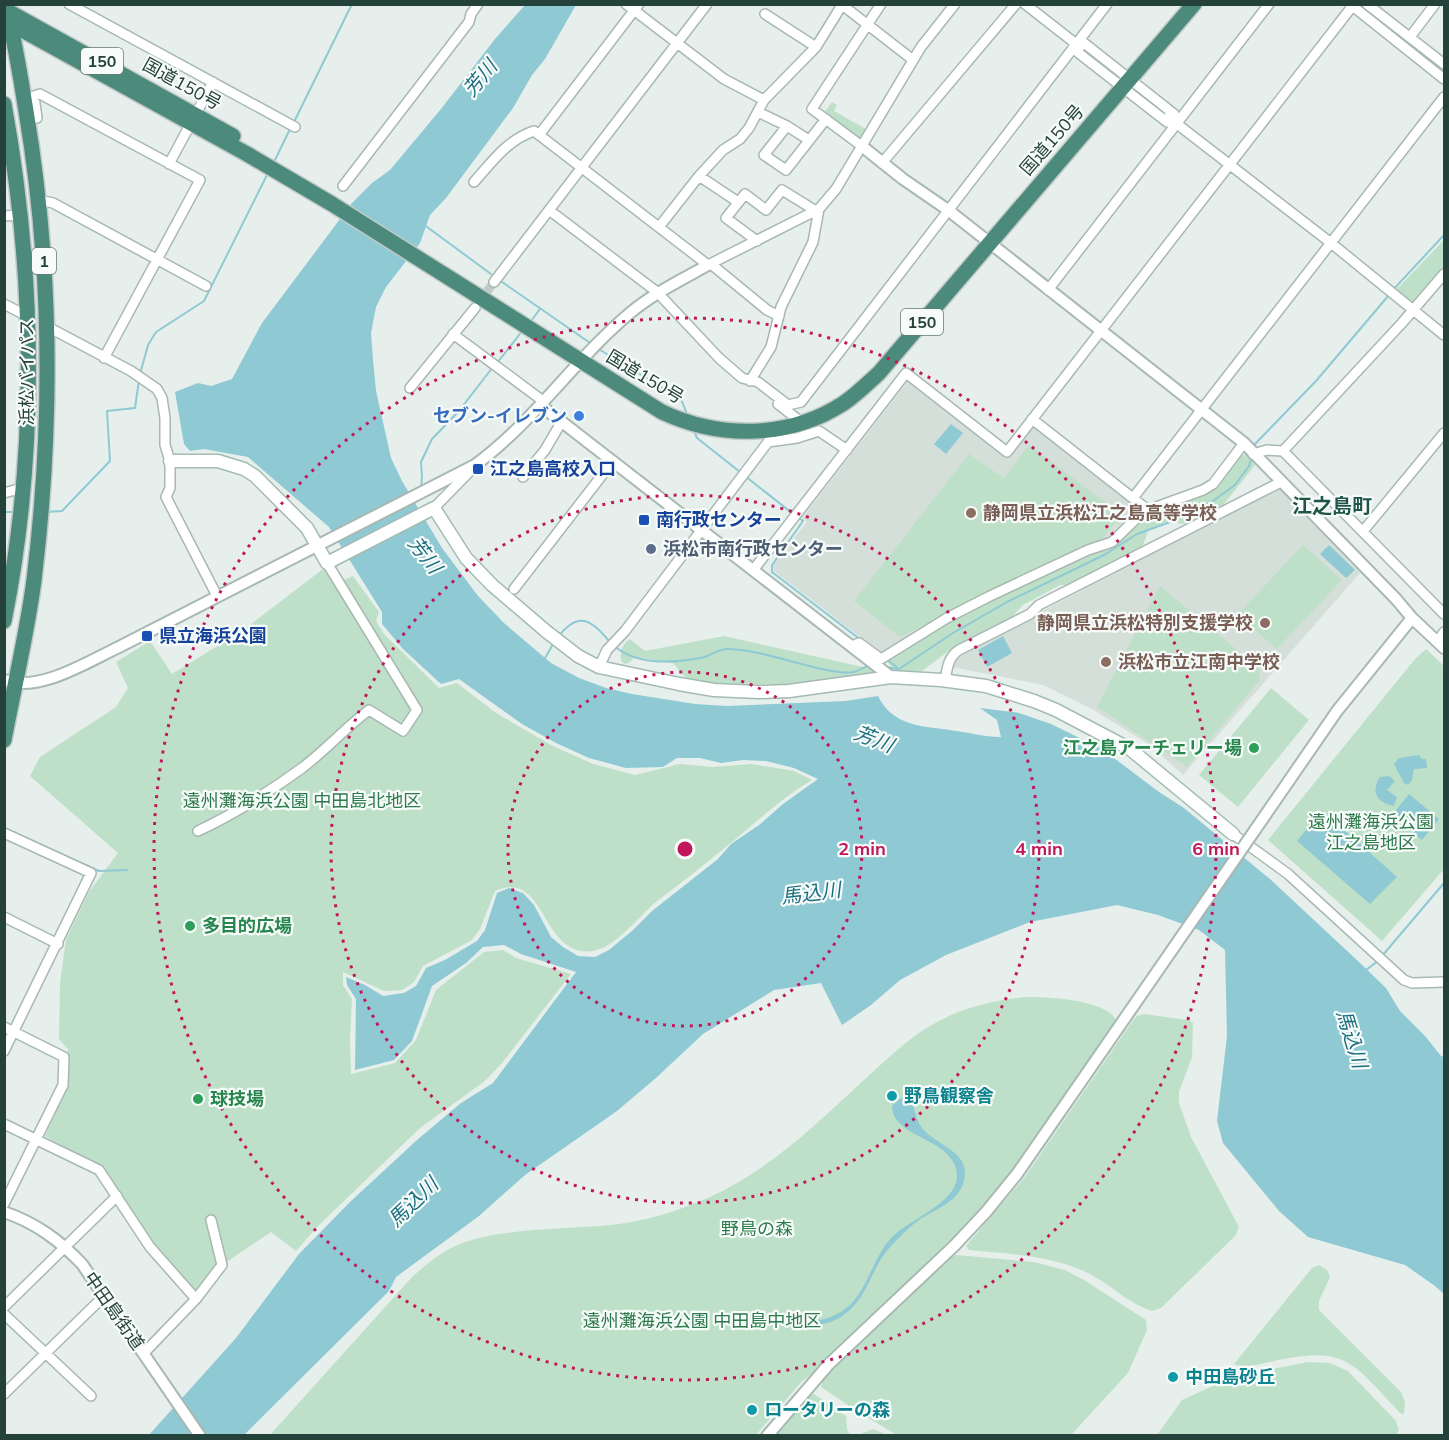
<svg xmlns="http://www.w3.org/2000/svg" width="1449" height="1440" viewBox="0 0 1449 1440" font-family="Mulish,'Noto Sans JP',sans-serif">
<rect width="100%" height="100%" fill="#e6efeb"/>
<!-- built -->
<path fill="#d4dfda" d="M 909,380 L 1005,458 L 1033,424 L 1141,509 L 1109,539 L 947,614 L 881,653 L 774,571 L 773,564 L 807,522 L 802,518 Z
M 1278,488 L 1360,573 L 1183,775 L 1150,745 L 1092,709 L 1043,685 L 952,667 L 954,657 Z"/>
<!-- green -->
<path fill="#bfe0c8" d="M 832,102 L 837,105 L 834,111 L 866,129 L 859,139 L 824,113 Z
M 1444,240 L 1444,271 L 1413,304 L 1396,290 Z
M 1029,445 L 1122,515 L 1103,538 L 900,637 L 854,601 L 969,454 L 1004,478 Z
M 1241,455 L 1247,455 L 1255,465 L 1224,504 L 1185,524 L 1166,522 L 1148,531 L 1142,548 L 1068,585 L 1060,585 L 1023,605 L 1009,620 L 950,650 L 922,671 L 896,673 L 887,661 L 949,622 L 1032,580 L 1114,545 L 1147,516 L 1214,489 Z
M 1303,545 L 1342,580 L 1277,649 L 1237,615 Z
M 323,569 L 336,583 L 353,576 L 379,612 L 376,621 L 384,634 L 439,688 L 457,683 L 496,713 L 553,746 L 593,764 L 635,775 L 680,764 L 713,767 L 752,764 L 794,771 L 812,780 C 775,802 745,833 711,859 C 693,874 675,887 657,901 C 640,915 615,948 593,951 C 540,958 547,868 495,891 L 480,929 L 472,940 L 423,966 L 414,982 L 402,990 L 384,991 L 343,972 L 343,985 L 352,999 L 350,1038 L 351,1074 L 395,1063 L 416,1040 L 436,990 L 484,952 L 503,950 L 516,958 L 571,974 L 502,1063 L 485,1081 L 420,1128 L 318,1226 L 296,1251 L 271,1232 L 222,1265 L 199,1295 L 154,1246 L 101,1168 L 45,1136 L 67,1088 L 68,1049 L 59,1039 L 60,983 L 66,939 L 89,892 L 118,853 L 30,776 L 40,757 L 116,707 L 128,688 L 116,662 L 150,641 L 172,674 L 242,631 Z
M 1160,586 L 1259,668 L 1260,680 L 1187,767 L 1097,707 Z
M 724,636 L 876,670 L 876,676 L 788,685 L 715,683 L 687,679 L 673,663 L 635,657 L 629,663 L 625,664 L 621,661 C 620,652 622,644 630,639 L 645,651 Z
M 1426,649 L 1444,666 L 1444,869 L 1382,941 L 1268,840 L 1415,659 Z
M 1271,688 L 1309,720 L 1238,807 L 1199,775 Z
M 1025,997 C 1046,997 1106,999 1116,1020 L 1023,1157 L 993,1196 L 948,1244 L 815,1372 L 802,1381 L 756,1435 L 269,1436 L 413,1276 C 425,1266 436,1256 449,1249 C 489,1227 563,1230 610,1225 C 643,1222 679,1211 710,1197 C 772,1168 814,1126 864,1080 C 885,1061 906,1040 930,1026 C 960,1008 991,1001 1025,997 Z
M 1144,1014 L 1188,1020 L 1193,1023 L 1192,1057 L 1179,1092 L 1179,1103 L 1191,1137 L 1239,1227 L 1236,1235 L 1161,1308 L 1152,1311 C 1129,1304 1110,1284 1088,1273 C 1051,1255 1009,1254 969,1250 L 966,1246 L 1024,1178 L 1134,1019 L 1137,1016 Z
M 956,1255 L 1034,1262 L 1065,1270 L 1084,1280 L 1146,1320 L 1147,1330 L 1128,1373 L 1071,1435 L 897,1435 L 855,1410 L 821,1387 L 823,1379 L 844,1357 L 947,1259 Z
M 1319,1265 L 1327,1270 L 1330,1277 L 1319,1301 L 1319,1310 L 1401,1392 L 1405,1402 L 1404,1414 L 1400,1413 C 1350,1360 1346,1345 1270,1362 C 1259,1364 1245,1369 1234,1364 L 1312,1268 Z
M 1308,1362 L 1330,1363 L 1348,1371 L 1396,1421 L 1399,1430 L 1396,1435 L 1157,1435 L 1182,1400 L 1213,1386 L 1226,1373 L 1247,1374 Z
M 814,1394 L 846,1416 L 847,1429 L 850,1435 L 858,1435 L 873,1429 L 887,1435 L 774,1436 L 806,1398 Z"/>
<!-- water -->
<path fill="#8ec9d4" d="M 525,5 L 576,5 L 545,59 L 532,75 L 513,108 L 446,198 L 430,215 L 420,243 L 386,287 L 376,307 L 371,333 L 373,360 L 376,391 L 391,458 L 402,481 L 442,548 L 478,596 L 504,623 L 551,663 L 579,678 L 606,688 L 632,694 L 695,704 L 727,706 L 846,701 L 878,696 C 893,726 921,726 950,730 C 967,732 983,737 1001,737 L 997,720 L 980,708 L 1019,713 L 1051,724 L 1102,749 L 1159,792 L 1184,808 L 1271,880 L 1360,963 L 1386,988 L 1400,1011 L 1425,1036 L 1441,1056 L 1444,1057 L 1444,1294 L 1435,1286 L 1405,1265 L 1308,1237 L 1279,1211 L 1223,1143 L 1217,1121 L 1227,1036 L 1225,950 L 1199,930 L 1158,915 L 1117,905 L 1030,922 L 946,955 L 900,980 L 871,1005 L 842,1025 L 821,983 L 774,990 L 703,1034 L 657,1077 L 617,1111 L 525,1175 L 479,1216 L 396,1277 L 389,1291 L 244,1435 L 148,1436 L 236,1338 L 299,1254 L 350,1202 L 417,1140 L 461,1103 L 493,1083 L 576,972 L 521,954 L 504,945 L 483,947 L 466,963 L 432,986 L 412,1041 L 394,1060 L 355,1070 L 356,999 L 347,985 L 346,977 L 365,985 L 383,996 L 404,993 L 416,986 L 426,968 L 445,960 L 477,941 L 485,930 L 497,893 L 509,888 L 523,893 L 534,905 L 551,937 L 563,947 L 578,956 L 595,957 L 609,950 L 633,930 L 652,911 L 718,859 L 731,844 L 759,825 L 783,804 L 818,779 L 794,768 L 766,761 L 743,760 L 721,763 L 700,758 L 677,758 L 663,767 L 626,768 L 589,758 L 556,743 L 522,724 L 459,679 L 441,684 L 403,649 L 382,624 L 382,612 L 329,527 L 248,457 L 204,449 L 190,451 L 184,444 L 175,392 L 198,383 L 211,386 L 232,379 L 262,323 L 352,203 L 372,183 L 390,170 L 441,109 L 495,39 Z
M 951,424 L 963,433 L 946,454 L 934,444 Z
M 1329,545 L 1355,570 L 1346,578 L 1320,554 Z
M 1003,636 L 1012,653 L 987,667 L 978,650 Z
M 1419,755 L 1422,759 L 1426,759 L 1427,768 L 1414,769 L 1412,780 L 1408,785 L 1404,783 L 1394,764 L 1399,758 Z
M 1389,776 L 1395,781 L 1387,790 L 1397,797 L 1394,806 C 1377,803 1370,792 1380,777 Z
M 1409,794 L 1439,819 L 1422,840 L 1392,815 Z
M 1322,810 L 1397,877 L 1370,904 L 1297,841 Z
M 903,1098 L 912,1103 C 915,1110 916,1118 920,1125 C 932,1144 965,1149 965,1173 C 964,1197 945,1205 927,1215 C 918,1220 909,1227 902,1235 C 894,1242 887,1250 881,1259 C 868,1281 862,1305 839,1318 C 819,1329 797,1326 777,1317 L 775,1312 L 778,1311 C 799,1321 817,1325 839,1313 C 868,1297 870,1259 893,1236 C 911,1219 957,1202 957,1176 C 957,1138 892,1139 892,1106 L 899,1099 Z"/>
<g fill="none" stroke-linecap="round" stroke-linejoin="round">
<!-- stream -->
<path stroke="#8ec9d4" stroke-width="2" d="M 1359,4 L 1444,71
M 294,122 L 352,4
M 274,162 L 291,127
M 423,224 L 491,274
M 502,282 L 593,345
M 1392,291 L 1444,235
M 531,321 L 540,309
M 597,348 L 681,399 L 687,414
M 497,363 L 523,330
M 140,374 L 148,345 L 156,332 L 204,301 L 268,173
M 694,431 L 697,438 L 740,472
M 1254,448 L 1255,444 L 1316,381 L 1389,295
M 745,476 L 792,513
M 421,489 L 422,477 L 421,462 L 432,439 L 458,412 L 493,367
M 4,512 L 14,512
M 46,512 L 62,511 L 110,461 L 107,411 L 135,408 L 139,380
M 797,516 L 803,521 L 772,565 L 772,572 L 861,640
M 558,637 C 578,611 591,619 609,641
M 613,645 C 637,666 672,663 701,658 C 710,656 719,649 727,649 C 754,649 794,663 822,669 C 831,671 844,674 854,672 C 860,671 864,666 870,666
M 544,660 L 553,644
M 887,660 L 897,667
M 885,667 L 899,669 L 953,633 L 1007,602 L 1104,555 L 1137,534 L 1173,521 L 1210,503 L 1235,485 L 1249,466 L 1252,456
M 4,828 L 99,871 L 127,870
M 1382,956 L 1444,883
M 1366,970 L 1378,961"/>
<!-- minor-tunnel -->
<path stroke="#bfccc8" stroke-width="9" stroke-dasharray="9 4.5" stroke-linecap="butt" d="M 1110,71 L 1168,117
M 479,302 L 494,282"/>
<defs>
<path id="minor" d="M 69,4 L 295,127
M 626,4 L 724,79 L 764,100
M 841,4 L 913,60
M 1025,4 L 1080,47
M 1350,4 L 1444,79
M 1367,4 L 1444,64
M 765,14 L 816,47
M 1410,37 L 1435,4
M 1084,43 L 1174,114 L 1177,123 L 1167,122 L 1076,51 L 1077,44 Z
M 758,112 L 787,126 L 809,140
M 27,117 L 37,118 L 34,96 L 40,94 L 200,180 L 104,358
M 1168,117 L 1331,243 L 1444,335
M 787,126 L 764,155 L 786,170 L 826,119
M 539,135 L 639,4
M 863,147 L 812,109 L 881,4
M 882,163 L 1016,4
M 169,164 L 213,82
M 699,176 L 738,202
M 474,182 C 492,162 507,140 534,131 L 708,265 L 819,209 L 836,189 L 921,47 L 955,4
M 343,186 L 469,22 L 471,14 L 478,4
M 39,200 L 53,203 L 206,286
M 549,210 L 657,292 L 719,358 L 742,378 L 758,382 L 788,405 L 801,402 L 1107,4
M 4,216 L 19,215
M 659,227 L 699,176 L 723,150 L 740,139 L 749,128 L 764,100 L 816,47 L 842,5
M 757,241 L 726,218 L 745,194 L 766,210 L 782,190 L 816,211
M 711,264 L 767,310 L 779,316
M 494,282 L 707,4
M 1048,290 L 1269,4
M 4,304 L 27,316
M 48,327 L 131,371 L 157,389 L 162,398 L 165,418 L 165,445 L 170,461 L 170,488 L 166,497 L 217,596
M 453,334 L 543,401
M 750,381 L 771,347 L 781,307 L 813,242 L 819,209
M 410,388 L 475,308
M 778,404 L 796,418
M 1032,419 L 1148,510 L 1203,490 L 1213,484 L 1244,443
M 1283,451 L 1444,614
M 1253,454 L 1267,450 L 1283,451 L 1402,323 L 1444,274
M 523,477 L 545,450 L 562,421
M 4,493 L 22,488
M 1133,498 L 1444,97
M 434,508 L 474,467
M 1364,530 L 1444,433
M 754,569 L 906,373 L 1007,452 L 1354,4
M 514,589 L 613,461
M 1438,641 L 1444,632
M 852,646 L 859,643 L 881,659 L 947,618 L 990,596 L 1088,550 L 1112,542 L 1142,513 L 1148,510
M 599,667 L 607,650 L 625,631 L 768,442 L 797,438 L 819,431 L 847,450
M 945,681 C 947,669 948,657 959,650 L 1030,614 L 1039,605 L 1281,482
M 198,831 C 234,814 269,792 302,768 C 325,751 345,728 369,710 L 403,731 L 417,710 L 327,563
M 4,833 L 91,873 L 4,1051
M 1233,834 L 1288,874 L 1404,980 L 1412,983 L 1444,982
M 4,917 L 58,944
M 4,1027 L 64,1057 L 63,1085 L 4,1204
M 4,1124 L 99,1170 L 150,1247 L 196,1299
M 4,1307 L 117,1196
M 4,1314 L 91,1396
M 144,1353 L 196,1299 L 222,1265 L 211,1220
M 4,1394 L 104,1296"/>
<path id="tertiary" d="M 863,147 L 903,179 L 948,210 L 1244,443 L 1396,599 L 1412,618 L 1444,648
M 540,405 L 891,677
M 4,680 C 39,693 87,662 119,647 L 475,465 C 534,422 574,360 630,313 C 654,293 681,280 708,265
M 1255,830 L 1337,711 L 1412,618
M 4,1212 C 36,1223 59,1240 82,1264 L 200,1436
M 767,1436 L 829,1364 L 954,1246 L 986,1212 L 1017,1174 L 1087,1073"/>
<path id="secondary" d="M 170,461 L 218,461 L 244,469 L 255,476 L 307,528 L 327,563 L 434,508 L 466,558 L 492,585 L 547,632 L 578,656 L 599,667 L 679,684 L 714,690 L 759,692 L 789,691 L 891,677 L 941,680 L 986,686 L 1034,701 L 1056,710 L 1130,749 L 1233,834"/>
<path id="trunk" d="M 4,9 L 233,136
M 4,20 L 247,154 L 332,204 L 662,412 C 720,439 789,439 844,403 C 857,394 868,383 879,373 L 1194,4
M 4,104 C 35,273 38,453 4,621
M 4,740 C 14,687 27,634 34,580 C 53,424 52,266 26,111 C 20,75 15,39 5,4"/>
</defs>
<!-- minor casing -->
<use href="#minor" stroke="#a8b8b2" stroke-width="12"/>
<!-- tertiary casing -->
<use href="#tertiary" stroke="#a8b8b2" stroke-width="14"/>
<!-- secondary casing -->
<use href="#secondary" stroke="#a4bbb3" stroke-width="15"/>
<!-- trunk casing -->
<use href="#trunk" stroke="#c2cac8" stroke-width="18"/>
<!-- minor -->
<use href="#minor" stroke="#fff" stroke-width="9"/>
<!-- tertiary -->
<use href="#tertiary" stroke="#fff" stroke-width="10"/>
<!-- secondary -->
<use href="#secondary" stroke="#fff" stroke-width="12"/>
<!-- trunk -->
<use href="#trunk" stroke="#4c8a7c" stroke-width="15"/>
<defs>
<path id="tertiary-bridge" d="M 1087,1073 L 1255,830"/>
</defs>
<!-- tertiary-bridge casing -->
<use href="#tertiary-bridge" stroke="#a8b8b2" stroke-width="14" stroke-linecap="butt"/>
<!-- tertiary-bridge -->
<use href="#tertiary-bridge" stroke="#fff" stroke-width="10"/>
</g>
<!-- distance rings -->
<g fill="none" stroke="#c2185b" stroke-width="3" stroke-dasharray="3 6">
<circle cx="685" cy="849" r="177"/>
<circle cx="685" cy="849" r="354"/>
<circle cx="685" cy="849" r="531"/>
</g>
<!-- markers -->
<circle fill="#3f7fe0" stroke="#f7fbf9" stroke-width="2" cx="579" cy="416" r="6"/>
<g fill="#1a4fb4" stroke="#f7fbf9" stroke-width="2">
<rect x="472" y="463" width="12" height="12" rx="3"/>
<rect x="638" y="514" width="12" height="12" rx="3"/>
<rect x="141" y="630" width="12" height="12" rx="3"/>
</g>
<g fill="#8d6e63" stroke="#f7fbf9" stroke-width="2">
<circle cx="971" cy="513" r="6"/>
<circle cx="1265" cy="623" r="6"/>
<circle cx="1106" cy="662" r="6"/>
</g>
<circle fill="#5c6f8a" stroke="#f7fbf9" stroke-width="2" cx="651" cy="549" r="6"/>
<g fill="#2e9e5b" stroke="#f7fbf9" stroke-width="2">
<circle cx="1254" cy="748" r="6"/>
<circle cx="190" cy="926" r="6"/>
<circle cx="198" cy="1099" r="6"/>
</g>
<g fill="#0f9aa8" stroke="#f7fbf9" stroke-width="2">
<circle cx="892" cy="1096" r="6"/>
<circle cx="1173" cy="1377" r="6"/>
<circle cx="752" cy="1410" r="6"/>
</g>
<g text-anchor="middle" stroke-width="4.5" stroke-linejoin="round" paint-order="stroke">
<!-- shield labels -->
<g fill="#f7fbf9" stroke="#637a73" stroke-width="1.5">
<rect x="81" y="48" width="42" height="26" rx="4.5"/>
<rect x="32" y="248" width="24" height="26" rx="4.5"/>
<rect x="901" y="309" width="42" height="26" rx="4.5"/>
</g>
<g font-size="16" font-weight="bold" fill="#24423a">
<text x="102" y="67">150</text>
<text x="44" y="267">1</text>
<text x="922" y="328">150</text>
</g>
<!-- street labels -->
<g font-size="18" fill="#24423a" stroke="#f7fbf9">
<text transform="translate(182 84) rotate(29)" y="6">国道150号</text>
<text transform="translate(1052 140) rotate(-49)" y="6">国道150号</text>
<text transform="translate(27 372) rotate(-90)" y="6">浜松バイパス</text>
<text transform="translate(645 377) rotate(31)" y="6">国道150号</text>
<text transform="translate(114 1311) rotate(55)" y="6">中田島街道</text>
</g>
<!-- shop labels -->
<g font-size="18" font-weight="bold" fill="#366cbe" stroke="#f7fbf9" text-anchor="end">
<text x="567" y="422">セブン-イレブン</text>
</g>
<!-- transit labels -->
<g font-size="18" font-weight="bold" fill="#164399" stroke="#f7fbf9" text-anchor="start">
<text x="490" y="475">江之島高校入口</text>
<text x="656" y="526">南行政センター</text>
<text x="159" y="642">県立海浜公園</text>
</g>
<!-- education labels -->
<g font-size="18" font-weight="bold" fill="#785e54" stroke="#f7fbf9" text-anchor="start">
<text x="983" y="519">静岡県立浜松江之島高等学校</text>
<text x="1253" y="629" text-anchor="end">静岡県立浜松特別支援学校</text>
<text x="1118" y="668">浜松市立江南中学校</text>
</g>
<!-- service labels -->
<g font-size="18" font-weight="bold" fill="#4e5e75" stroke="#f7fbf9" text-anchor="start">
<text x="663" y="555">浜松市南行政センター</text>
</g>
<!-- leisure labels -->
<g font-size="18" font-weight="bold" fill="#27864d" stroke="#f7fbf9" text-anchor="start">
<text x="1242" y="754" text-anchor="end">江之島アーチェリー場</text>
<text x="202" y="932">多目的広場</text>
<text x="210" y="1105">球技場</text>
</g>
<!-- park labels -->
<g font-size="18" fill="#2d7a4b" stroke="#f7fbf9">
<text x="302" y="807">遠州灘海浜公園 中田島北地区</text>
<text x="1371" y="828">遠州灘海浜公園<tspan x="1371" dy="21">江之島地区</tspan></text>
<text x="757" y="1235">野鳥の森</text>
<text x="702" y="1327">遠州灘海浜公園 中田島中地区</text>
</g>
<!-- culture labels -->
<g font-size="18" font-weight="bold" fill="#0d838f" stroke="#f7fbf9" text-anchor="start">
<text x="904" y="1102">野鳥観察舎</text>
<text x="1185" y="1383">中田島砂丘</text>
<text x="764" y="1416">ロータリーの森</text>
</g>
<!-- water labels -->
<g font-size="20" font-style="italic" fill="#1c6f80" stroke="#f7fbf9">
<text transform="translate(480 78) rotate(-50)" y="7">芳川</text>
<text transform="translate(425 555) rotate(52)" y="7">芳川</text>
<text transform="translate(874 739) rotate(21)" y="7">芳川</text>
<text transform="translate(811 893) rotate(-7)" y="7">馬込川</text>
<text transform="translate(1352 1039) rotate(73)" y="7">馬込川</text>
<text transform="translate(413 1202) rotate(-44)" y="7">馬込川</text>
</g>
<!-- neighbourhood labels -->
<g font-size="20" font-weight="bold" fill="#1f5548" stroke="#f7fbf9">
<text x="1332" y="513">江之島町</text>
</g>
</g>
<circle cx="685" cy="849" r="9" fill="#c2185b" stroke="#f7fbf9" stroke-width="3"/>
<g font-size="18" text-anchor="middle" font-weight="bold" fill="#c2185b" stroke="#f7fbf9" stroke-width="4.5" stroke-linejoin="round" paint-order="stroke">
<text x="862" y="855">2 min</text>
<text x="1039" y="855">4 min</text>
<text x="1216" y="855">6 min</text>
</g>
<!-- border -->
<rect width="1449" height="1440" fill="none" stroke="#24423a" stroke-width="12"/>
</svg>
